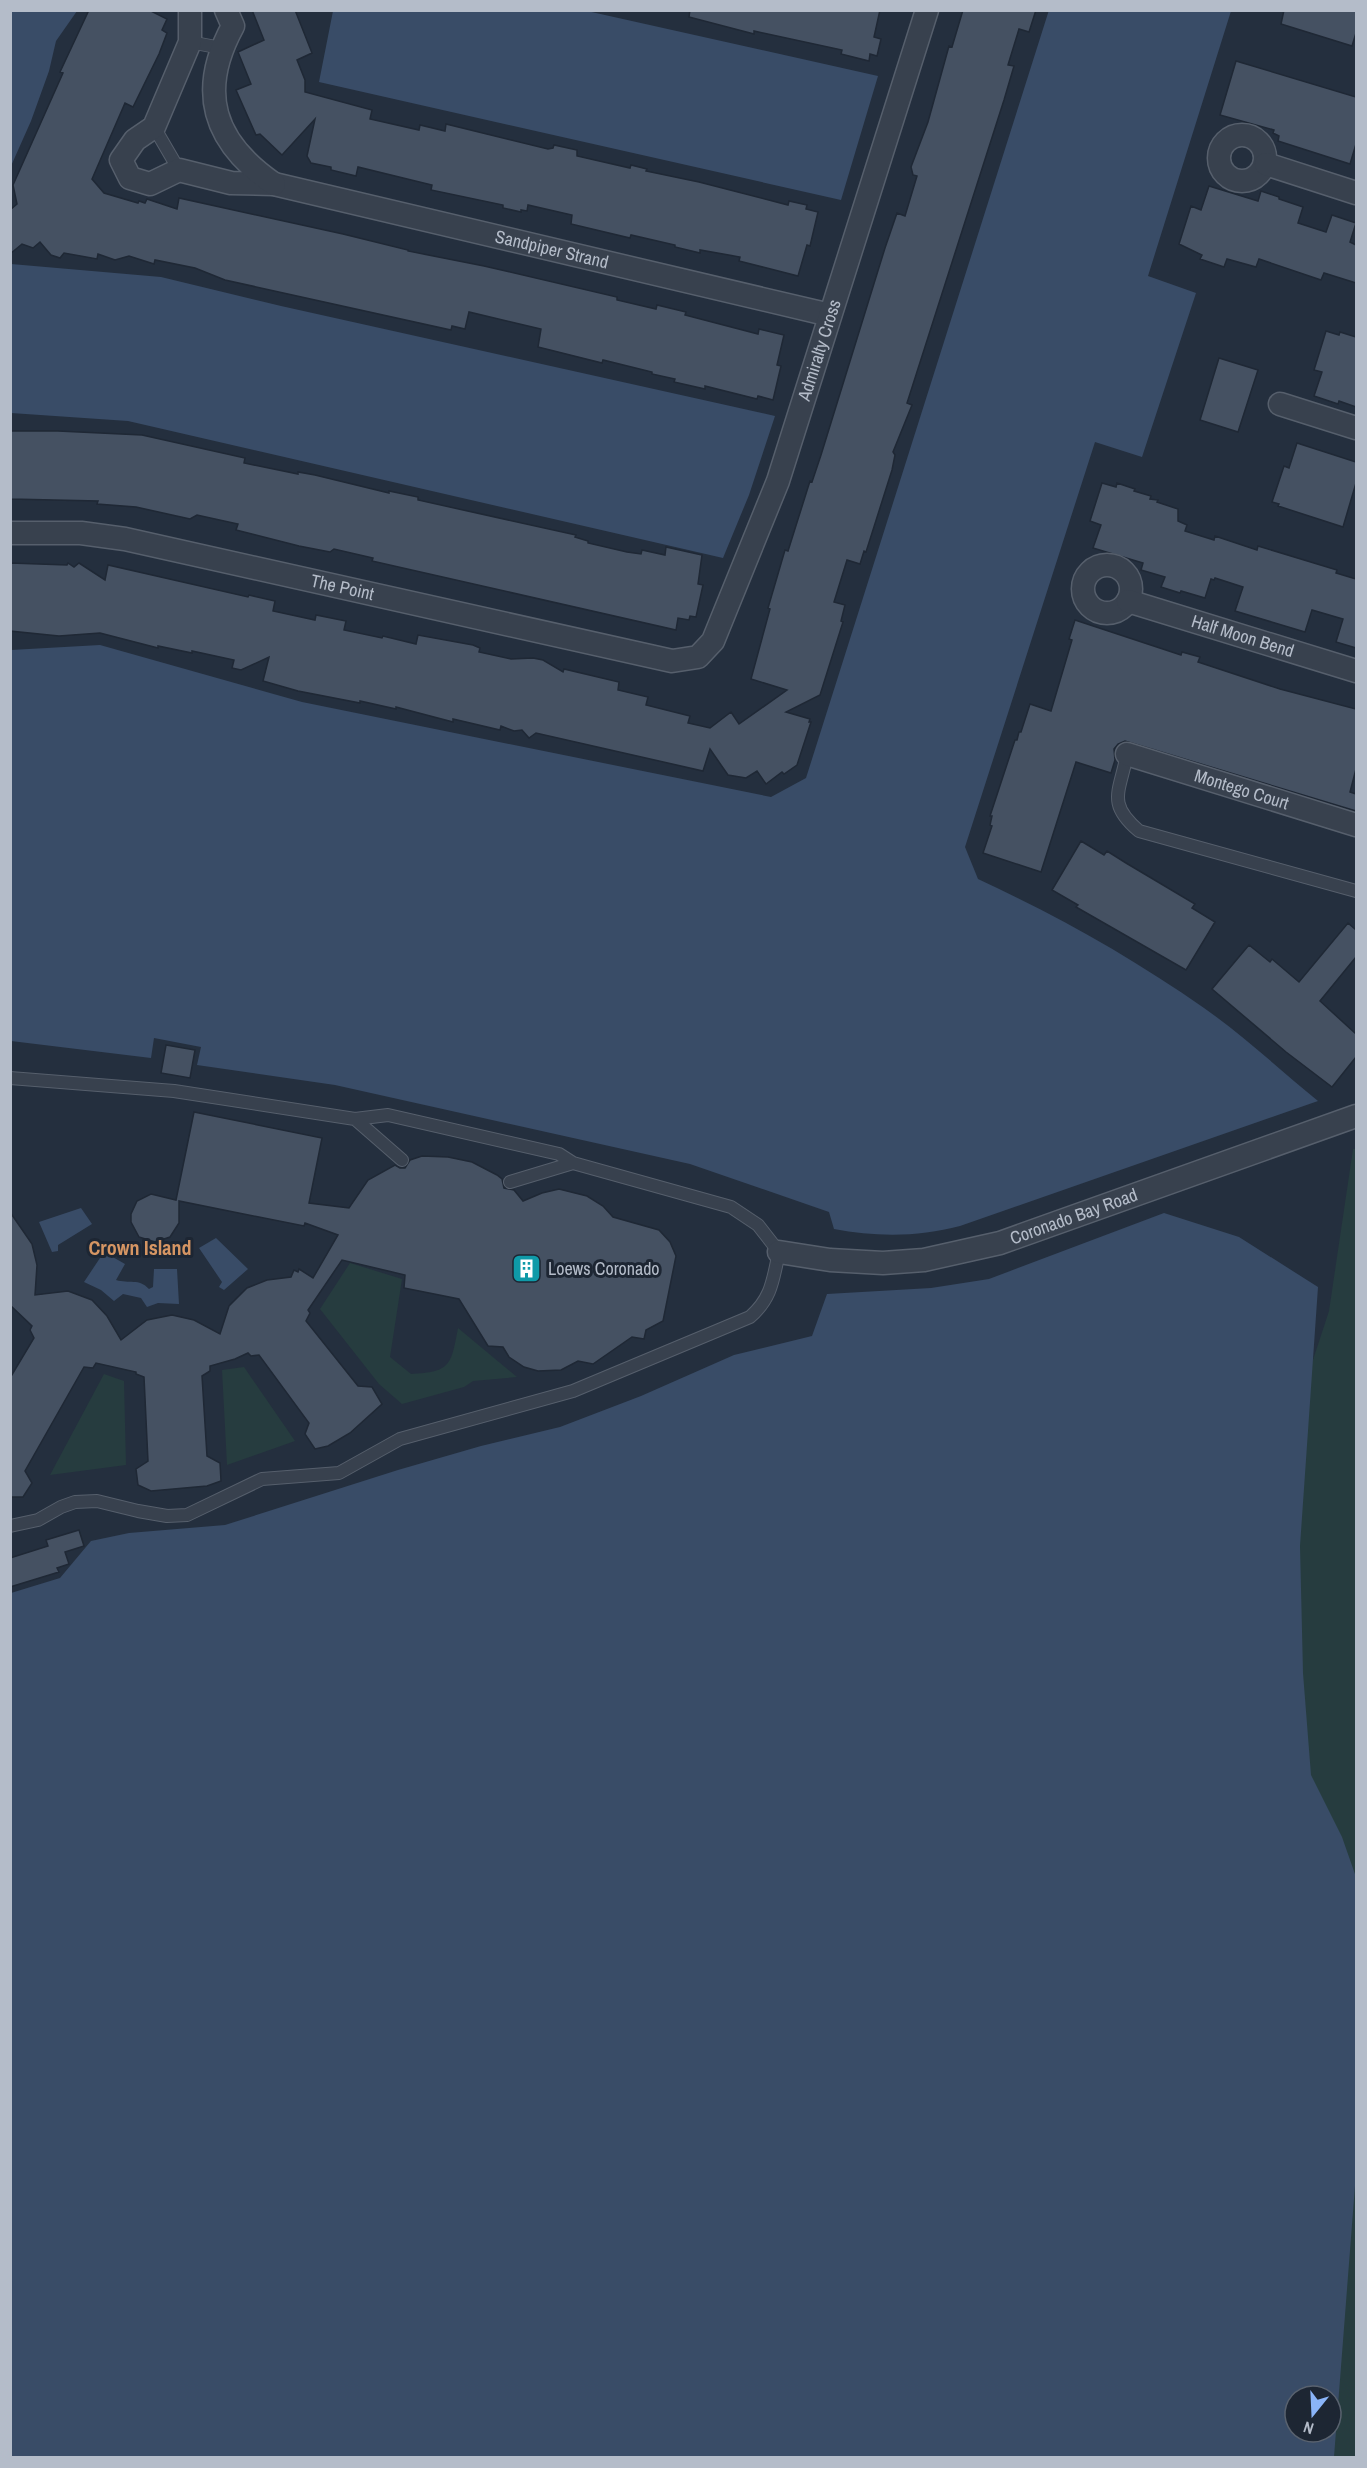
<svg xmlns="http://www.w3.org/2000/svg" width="1367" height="2468" viewBox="0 0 1367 2468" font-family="'Archivo Narrow',sans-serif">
<rect width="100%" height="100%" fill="#242f3e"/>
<!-- green -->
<path fill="#263c3f" d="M 1353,1149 L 1356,1149 L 1356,2457 L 1312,2457 L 1331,2432 L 1331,2396 L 1314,1888 L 1288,1436 L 1329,1311 Z
M 350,1263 L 402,1279 L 390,1357 L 411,1374 C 451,1372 451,1365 458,1328 L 517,1377 L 473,1381 L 464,1387 L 402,1404 L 379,1384 L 320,1309 Z
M 244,1367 L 295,1441 L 227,1465 L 222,1370 Z
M 104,1374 L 124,1381 L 126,1465 L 50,1475 Z"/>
<!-- water -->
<path fill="#394c67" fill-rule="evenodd" d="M 11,10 L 77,11 L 56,41 L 49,71 L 31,121 L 11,166 Z
M 1049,10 L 1231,11 L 1148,276 L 1196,293 L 1142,457 L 1095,442 L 965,847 L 978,879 C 1058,916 1133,958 1204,1008 C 1244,1036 1280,1070 1318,1101 L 960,1226 C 919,1237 876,1237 834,1229 L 829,1212 L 690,1164 L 335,1085 L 197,1065 L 201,1047 L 154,1038 L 151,1058 L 11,1041 L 11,650 L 100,645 L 302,702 L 771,797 L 806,778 Z
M 333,11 L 587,11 L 878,76 L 841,200 L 319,82 Z
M 11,264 L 161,277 L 281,306 L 775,416 L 749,495 L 723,558 L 128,421 L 11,413 Z
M 81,1208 L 92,1224 L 58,1245 L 58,1251 L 52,1252 L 39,1222 Z
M 1164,1213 L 1239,1237 L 1318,1287 L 1300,1546 L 1303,1673 L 1311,1775 L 1342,1837 L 1356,1877 L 1356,2173 L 1334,2457 L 11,2457 L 11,1593 L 60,1578 L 91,1541 L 129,1533 L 225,1525 L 398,1470 L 481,1446 L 560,1427 L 641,1396 L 734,1355 L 812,1336 L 827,1294 L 931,1288 L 989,1279 ZM 1295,2396 L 1331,2396 L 1331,2432 L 1295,2432 Z
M 216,1238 L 248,1269 L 224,1290 L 219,1287 L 222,1282 L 199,1248 Z
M 104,1252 L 125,1264 L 116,1280 C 129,1284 139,1278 149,1289 L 153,1287 L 154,1269 L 177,1269 L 179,1304 L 158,1303 L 147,1307 L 141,1298 L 123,1294 L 114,1301 L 101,1290 L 84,1282 Z"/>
<!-- building -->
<path fill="#455162" stroke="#1f2835" stroke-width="1.5" d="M 89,10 L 149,10 L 167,19 L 162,30 L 167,33 L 159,54 L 133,107 L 125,103 L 92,179 L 104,193 L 138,203 L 139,201 L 145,203 L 147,199 L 177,209 L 179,198 L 343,234 L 408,250 L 408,251 L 484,266 L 617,297 L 617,300 L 656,309 L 657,305 L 686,312 L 685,315 L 758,334 L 759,329 L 784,335 L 777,365 L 781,366 L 773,400 L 758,396 L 757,399 L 705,386 L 705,389 L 674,382 L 675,379 L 652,374 L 652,372 L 603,360 L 602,363 L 538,347 L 541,329 L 469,312 L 465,329 L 452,326 L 451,330 L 225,280 L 195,268 L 155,260 L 154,264 L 129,256 L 115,260 L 98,254 L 97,259 L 64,253 L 60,258 L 51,255 L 40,242 L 33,248 L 22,244 L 10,254 L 10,210 L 17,204 L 13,185 L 63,73 L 60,72 Z
M 252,10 L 295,10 L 312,53 L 297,60 L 305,80 L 305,92 L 372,110 L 370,119 L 419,130 L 420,125 L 445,131 L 446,124 L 548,149 L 553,148 L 554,145 L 577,150 L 577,156 L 630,168 L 631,165 L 647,169 L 646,171 L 699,182 L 788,205 L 789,201 L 807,205 L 806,209 L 818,212 L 810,246 L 807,245 L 798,276 L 739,261 L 740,257 L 700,250 L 700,253 L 675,247 L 675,245 L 631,235 L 630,238 L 571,224 L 572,215 L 528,205 L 527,211 L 521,210 L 521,212 L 503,208 L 503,205 L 431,190 L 432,185 L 358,167 L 356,176 L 331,170 L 331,167 L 311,163 L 307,156 L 315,119 L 282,155 L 260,134 L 256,135 L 236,90 L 251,84 L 238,52 L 264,40 Z
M 690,10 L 880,10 L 874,37 L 881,39 L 877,56 L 870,54 L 869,61 L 841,54 L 842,50 L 754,31 L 754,34 L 689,17 Z
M 963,10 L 1036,10 L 1029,32 L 1019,29 L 1008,65 L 1014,66 L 1004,100 L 907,403 L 912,405 L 893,452 L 895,455 L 892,470 L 866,552 L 864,551 L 860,564 L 847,560 L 834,602 L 845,605 L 841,621 L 843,622 L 820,695 L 786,712 L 810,719 L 809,722 L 811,722 L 797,765 L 784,774 L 782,772 L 766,784 L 757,771 L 746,778 L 728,775 L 710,749 L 703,771 L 536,733 L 529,738 L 522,730 L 514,731 L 501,726 L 500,730 L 453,719 L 453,722 L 396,707 L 396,709 L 360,701 L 360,703 L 298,691 L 263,681 L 269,657 L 241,670 L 232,668 L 234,660 L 192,651 L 192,653 L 158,646 L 158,648 L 100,633 L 59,636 L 10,631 L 10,563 L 67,565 L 68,563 L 74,567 L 79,563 L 105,580 L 108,565 L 248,597 L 249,595 L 275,601 L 273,611 L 315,620 L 316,615 L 346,621 L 344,630 L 382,638 L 383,636 L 416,644 L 418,635 L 473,645 L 480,648 L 479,652 L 511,659 L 533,658 L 543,660 L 563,672 L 564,669 L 619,682 L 618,690 L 648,697 L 646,705 L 690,716 L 688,723 L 710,728 L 731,712 L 739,724 L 787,690 L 751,679 L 770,609 L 768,608 L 785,550 L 788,551 L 810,481 L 812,482 L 821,455 L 885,248 L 897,213 L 905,216 L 917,176 L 913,175 L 911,167 L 928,122 L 949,46 L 952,47 Z
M 1284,10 L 1356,10 L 1356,33 L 1352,46 L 1281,24 Z
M 1236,61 L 1356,97 L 1356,144 L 1350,164 L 1278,141 L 1279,136 L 1273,133 L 1274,130 L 1220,115 Z
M 1209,186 L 1258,201 L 1261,191 L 1279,197 L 1279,199 L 1303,207 L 1298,223 L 1326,232 L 1332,215 L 1356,223 L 1350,242 L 1356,245 L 1356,283 L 1324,273 L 1321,280 L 1259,259 L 1256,267 L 1227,259 L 1224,267 L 1200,259 L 1202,255 L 1179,244 L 1191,206 L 1201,210 Z
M 1326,331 L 1339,335 L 1340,332 L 1356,337 L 1356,407 L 1339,401 L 1338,404 L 1314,396 L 1322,372 L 1314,370 Z
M 1219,358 L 1258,370 L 1238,432 L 1200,420 Z
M 10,431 L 58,431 L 142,435 L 245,458 L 244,463 L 259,466 L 298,474 L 298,472 L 315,475 L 389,493 L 389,491 L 418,497 L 418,500 L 576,535 L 575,537 L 588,541 L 588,543 L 627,552 L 641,554 L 642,550 L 665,555 L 666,547 L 702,555 L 698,584 L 703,585 L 696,617 L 690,616 L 689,620 L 678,618 L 676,630 L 372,561 L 373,558 L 334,549 L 330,552 L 299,546 L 236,530 L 238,524 L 197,515 L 190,519 L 136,507 L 97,504 L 98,501 L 10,499 Z
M 1297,443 L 1356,462 L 1356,483 L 1343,527 L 1278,506 L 1279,504 L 1272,502 L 1284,466 L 1289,468 Z
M 1102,483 L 1116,487 L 1117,483 L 1135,489 L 1134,491 L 1151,496 L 1150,499 L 1158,500 L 1157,502 L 1178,509 L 1178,521 L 1187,525 L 1185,531 L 1214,540 L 1215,536 L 1257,550 L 1258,546 L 1337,570 L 1336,573 L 1356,579 L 1356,648 L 1336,642 L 1343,619 L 1312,610 L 1305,632 L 1235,611 L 1243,587 L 1215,578 L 1214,580 L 1211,579 L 1205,598 L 1181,591 L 1180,593 L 1161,587 L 1165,577 L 1141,570 L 1143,563 L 1093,548 L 1101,525 L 1090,521 Z
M 1075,620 L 1181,655 L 1182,652 L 1200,657 L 1198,662 L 1280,689 L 1356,709 L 1356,769 L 1350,792 L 1356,794 L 1356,811 L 1125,741 L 1118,744 L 1114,749 L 1115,760 L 1111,773 L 1076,762 L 1041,872 L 983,853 L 992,826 L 990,825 L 992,816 L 990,816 L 1015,740 L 1017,740 L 1019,732 L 1021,732 L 1030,704 L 1051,711 L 1072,640 L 1069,639 Z
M 1081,841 L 1104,855 L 1107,851 L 1126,863 L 1195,904 L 1192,908 L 1215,922 L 1186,970 L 1076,907 L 1078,905 L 1052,890 Z
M 1348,923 L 1356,930 L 1356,957 L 1320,1001 L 1356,1034 L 1356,1057 L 1332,1087 L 1286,1052 L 1212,989 L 1249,945 L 1270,962 L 1272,959 L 1299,982 Z
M 166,1045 L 195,1050 L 190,1078 L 161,1073 Z
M 194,1112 L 322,1138 L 309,1203 L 349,1208 L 368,1180 L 395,1165 L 400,1168 L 405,1168 L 410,1160 L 422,1156 L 448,1157 L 472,1162 L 497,1175 L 502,1179 L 504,1188 L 514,1190 L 523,1201 L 542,1193 L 559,1189 L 587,1196 L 603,1206 L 613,1217 L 659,1230 L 670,1242 L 676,1256 L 663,1321 L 646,1330 L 644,1339 L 632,1337 L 593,1364 L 578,1361 L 561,1370 L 538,1371 L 524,1367 L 509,1357 L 503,1347 L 488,1346 L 459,1299 L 404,1288 L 405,1275 L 342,1260 L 308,1310 L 310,1313 L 306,1321 L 358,1386 L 372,1387 L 382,1404 L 350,1433 L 328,1446 L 315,1449 L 305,1434 L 309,1423 L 259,1355 L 251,1356 L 248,1353 L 235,1359 L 210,1366 L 210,1371 L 202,1376 L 207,1456 L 220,1463 L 221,1481 L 207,1486 L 151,1491 L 138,1485 L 136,1469 L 148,1461 L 144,1377 L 136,1374 L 136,1372 L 96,1363 L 93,1368 L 84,1367 L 25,1471 L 32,1483 L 23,1497 L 10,1497 L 10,1378 L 34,1338 L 30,1330 L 32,1326 L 10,1305 L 10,1212 L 32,1244 L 37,1265 L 35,1295 L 68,1291 L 92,1300 L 107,1316 L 121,1340 L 147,1320 L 172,1315 L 194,1320 L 220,1334 L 229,1306 L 247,1288 L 267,1280 L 291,1277 L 294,1270 L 298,1272 L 299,1269 L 313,1278 L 338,1235 L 305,1223 L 304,1226 L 179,1201 L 179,1223 L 170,1237 L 155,1242 L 139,1237 L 131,1222 L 131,1214 L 137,1201 L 151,1194 L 176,1200 Z
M 79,1530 L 84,1546 L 65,1552 L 69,1564 L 57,1568 L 59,1572 L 10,1587 L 10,1558 L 48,1546 L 46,1540 Z"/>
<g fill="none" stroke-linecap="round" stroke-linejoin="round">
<defs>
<path id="lane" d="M 190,42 L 221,48
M 154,127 L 179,170
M 1127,754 C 1120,792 1106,803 1139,831 L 1356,891
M 10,1078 L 174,1091 L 355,1119 L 388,1115 L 559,1154 L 573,1163 L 731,1207 L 758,1225 L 779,1252 C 773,1279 772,1298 750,1317 L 573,1391 L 400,1439 L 339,1473 L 262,1479 L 187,1515 L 167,1516 L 138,1511 L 97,1501 L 75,1502 L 61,1507 L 38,1520 L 10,1526
M 355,1119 L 402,1160
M 510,1182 L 573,1163"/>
<g id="street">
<path id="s1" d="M 190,10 L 190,42 L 154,127 L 135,140 L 121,160 L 130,178 L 150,184 L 179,170 L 231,183 L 274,184 L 830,315"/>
<path d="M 226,10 L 233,26 C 197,92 213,142 274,184"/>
<circle cx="1242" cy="158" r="23"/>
<path d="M 1266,164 L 1356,193"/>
<path d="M 1280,404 L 1356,428"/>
<path id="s2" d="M 10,533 L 81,533 L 125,539 L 672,661 L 698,657 L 713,641 L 778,481 L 927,10"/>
<circle cx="1107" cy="589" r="24"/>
<path id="s3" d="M 1128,601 L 1356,671"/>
<path id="s4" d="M 1127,754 L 1356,825"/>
<path id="s5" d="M 779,1252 L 830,1260 L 883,1263 L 924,1260 L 1000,1243 L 1356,1116"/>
</g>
</defs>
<!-- lane casing -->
<use href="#lane" stroke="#565f6c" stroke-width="14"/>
<!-- street casing -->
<use href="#street" stroke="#565f6c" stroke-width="25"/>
<!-- lane -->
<use href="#lane" stroke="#38414e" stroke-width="12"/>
<!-- street -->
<use href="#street" stroke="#38414e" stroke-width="22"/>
</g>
<!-- icons -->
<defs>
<symbol id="building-square" viewBox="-11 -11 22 22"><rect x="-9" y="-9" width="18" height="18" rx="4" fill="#0f9aa8" stroke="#1d2633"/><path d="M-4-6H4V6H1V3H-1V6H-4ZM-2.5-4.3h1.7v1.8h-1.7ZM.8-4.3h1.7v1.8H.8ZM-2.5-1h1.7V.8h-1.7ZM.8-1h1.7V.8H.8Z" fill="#fff"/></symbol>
</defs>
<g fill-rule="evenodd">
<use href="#building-square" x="510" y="1252" width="33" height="33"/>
</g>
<g text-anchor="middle" stroke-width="6" stroke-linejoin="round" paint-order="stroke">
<!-- street labels -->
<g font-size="18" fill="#b4bcc9" stroke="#1d2633">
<text dy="6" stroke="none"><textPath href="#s1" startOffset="627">Sandpiper Strand</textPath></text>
<text dy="6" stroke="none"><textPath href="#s2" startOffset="1034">Admiralty Cross</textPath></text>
<text dy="6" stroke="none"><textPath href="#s2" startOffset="338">The Point</textPath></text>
<text dy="6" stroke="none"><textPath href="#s3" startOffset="120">Half Moon Bend</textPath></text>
<text dy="6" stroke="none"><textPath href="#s4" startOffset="120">Montego Court</textPath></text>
<text dy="6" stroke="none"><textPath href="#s5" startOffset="302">Coronado Bay Road</textPath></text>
</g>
<!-- poi labels -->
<g font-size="18" fill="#b4bcc9" stroke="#1d2633" text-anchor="start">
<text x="548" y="1275">Loews Coronado</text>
</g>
<!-- neighbourhood labels -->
<g font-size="20" font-weight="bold" fill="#d59563" stroke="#1d2633">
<text x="140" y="1255">Crown Island</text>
</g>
</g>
<!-- border -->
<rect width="1367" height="2468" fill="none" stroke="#b4bcc9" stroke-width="24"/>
<!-- north arrow -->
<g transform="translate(1313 2414) rotate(198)"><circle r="28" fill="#1d2633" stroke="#59626f" stroke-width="1.5"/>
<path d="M0-4.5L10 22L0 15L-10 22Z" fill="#8ab4f8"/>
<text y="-9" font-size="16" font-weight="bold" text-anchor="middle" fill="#b4bcc9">N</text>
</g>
</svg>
